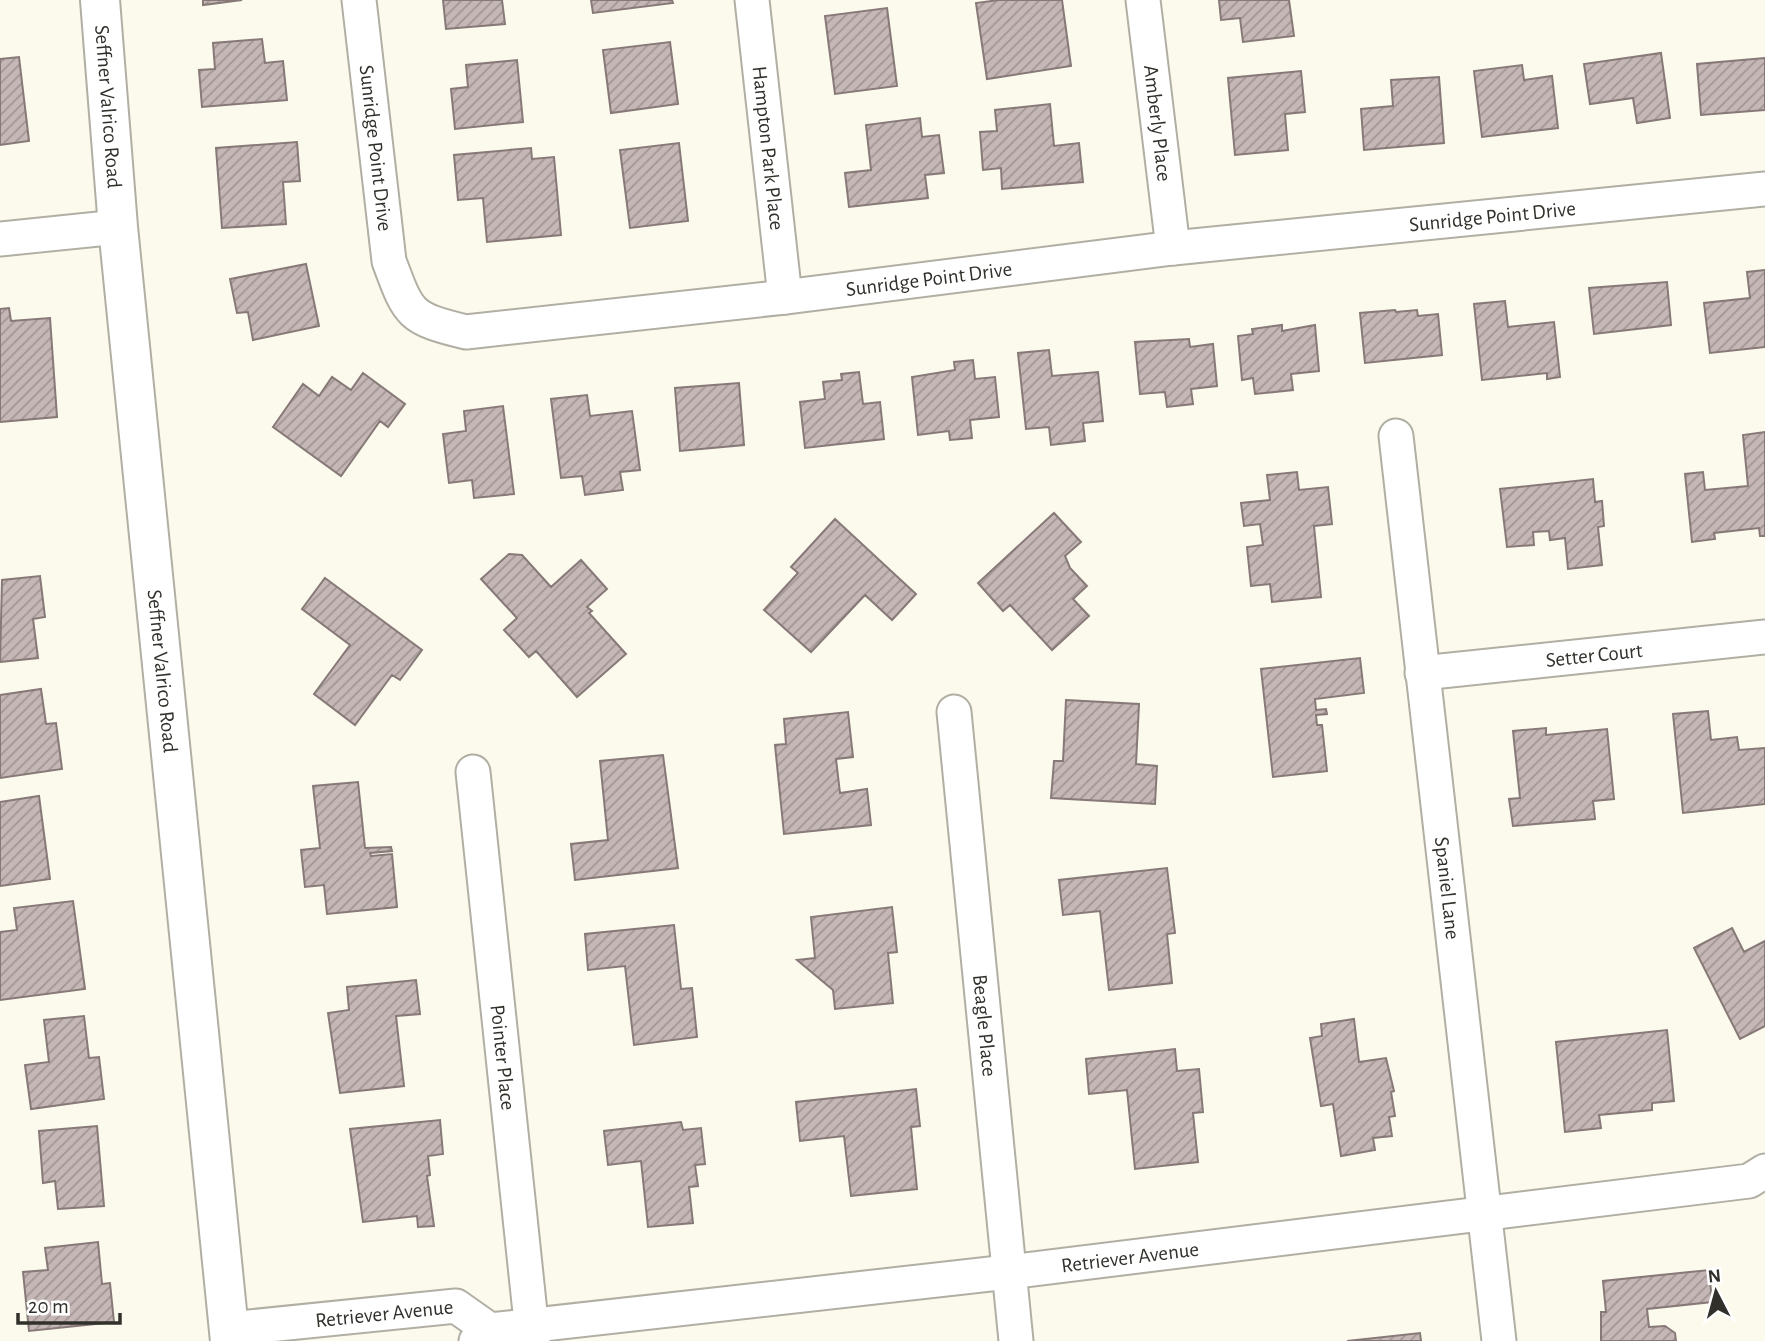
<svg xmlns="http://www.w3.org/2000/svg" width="1765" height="1341" viewBox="0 0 1765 1341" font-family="'Alegreya Sans',sans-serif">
<defs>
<pattern id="building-hatch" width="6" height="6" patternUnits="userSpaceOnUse" patternTransform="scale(1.75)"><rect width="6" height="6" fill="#c5b7b5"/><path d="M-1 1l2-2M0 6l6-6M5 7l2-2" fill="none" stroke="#a19593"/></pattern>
</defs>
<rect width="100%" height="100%" fill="#fcf9ed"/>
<!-- building -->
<path fill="url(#building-hatch)" stroke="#867977" stroke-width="2" d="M 203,0 L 242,0 L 203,5 Z
M 443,0 L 502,0 L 505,24 L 446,29 Z
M 591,0 L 672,0 L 673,3 L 593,13 Z
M 999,0 L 1062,0 L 1071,66 L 987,79 L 976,3 Z
M 1219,0 L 1289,0 L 1294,36 L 1243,42 L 1240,18 L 1221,20 Z
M 887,8 L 897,86 L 835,94 L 825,16 Z
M 262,39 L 265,63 L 283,61 L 287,100 L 202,107 L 199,70 L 215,69 L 213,43 Z
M 670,42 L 678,104 L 611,113 L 603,50 Z
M 1661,53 L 1670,118 L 1637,123 L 1633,98 L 1590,104 L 1584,64 Z
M 19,57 L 29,141 L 0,145 L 0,59 Z
M 1765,58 L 1765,110 L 1701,115 L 1697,64 Z
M 517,60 L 523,122 L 455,129 L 451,89 L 468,87 L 466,65 Z
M 1522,65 L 1524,80 L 1552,76 L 1558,128 L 1482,137 L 1474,71 Z
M 1301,71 L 1305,112 L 1285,114 L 1288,150 L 1235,155 L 1228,78 Z
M 1439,77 L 1444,143 L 1364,150 L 1361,109 L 1393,106 L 1391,80 Z
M 1050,104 L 1054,146 L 1079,143 L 1083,182 L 1002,189 L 1001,168 L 983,170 L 980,132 L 997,131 L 995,110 Z
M 920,118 L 922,137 L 939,135 L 944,173 L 925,175 L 928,198 L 849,207 L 845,173 L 871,170 L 866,125 Z
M 297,142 L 300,181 L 283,182 L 286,224 L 222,228 L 216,148 Z
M 679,143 L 688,221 L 630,228 L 620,150 Z
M 531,148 L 532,159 L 554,157 L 561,235 L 487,242 L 483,198 L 458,200 L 454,155 Z
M 306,264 L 319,326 L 253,340 L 248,312 L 237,313 L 230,279 Z
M 1765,270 L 1765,347 L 1710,353 L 1704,303 L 1750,298 L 1747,272 Z
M 1667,282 L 1671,325 L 1594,334 L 1589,288 Z
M 1505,301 L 1508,327 L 1554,322 L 1560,377 L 1547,379 L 1547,373 L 1482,380 L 1474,304 Z
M 9,308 L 11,321 L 50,318 L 57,417 L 0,422 L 0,309 Z
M 1395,310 L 1396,312 L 1417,310 L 1418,316 L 1438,314 L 1442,355 L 1365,363 L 1360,313 Z
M 1282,325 L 1282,331 L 1315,325 L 1319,371 L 1291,374 L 1293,390 L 1255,394 L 1253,378 L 1242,380 L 1238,336 L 1253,334 L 1252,329 Z
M 1189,339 L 1190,347 L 1213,344 L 1217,386 L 1191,389 L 1193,404 L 1167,407 L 1165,392 L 1140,394 L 1135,342 Z
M 1049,350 L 1052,376 L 1098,372 L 1103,421 L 1083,423 L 1085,441 L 1051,445 L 1049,427 L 1026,429 L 1018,353 Z
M 973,360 L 975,379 L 995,377 L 999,417 L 970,420 L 972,438 L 950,440 L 949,431 L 918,435 L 912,377 L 955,370 L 954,362 Z
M 859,372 L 863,404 L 880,402 L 884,439 L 805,448 L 800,402 L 825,399 L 823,382 L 842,380 L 841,374 Z
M 363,373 L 405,404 L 388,427 L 380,421 L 341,476 L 273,427 L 303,384 L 319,396 L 332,377 L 351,390 Z
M 739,383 L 744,445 L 680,451 L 675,388 Z
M 587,395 L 590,416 L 632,411 L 640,470 L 620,472 L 623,490 L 585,495 L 582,476 L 561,478 L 551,399 Z
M 503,406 L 514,494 L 474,498 L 472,480 L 449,483 L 443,434 L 466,431 L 464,411 Z
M 1765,432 L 1765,536 L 1760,536 L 1759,528 L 1714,533 L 1715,539 L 1692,542 L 1685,474 L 1703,472 L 1705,490 L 1748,486 L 1743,435 Z
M 1297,472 L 1299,490 L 1328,487 L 1332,524 L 1314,526 L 1321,597 L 1272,602 L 1270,584 L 1251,586 L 1247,547 L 1263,545 L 1260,524 L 1244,526 L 1241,503 L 1270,500 L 1267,475 Z
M 1593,479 L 1595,502 L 1602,501 L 1604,526 L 1598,527 L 1602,565 L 1568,569 L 1565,538 L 1550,540 L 1549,531 L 1533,532 L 1534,545 L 1507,547 L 1500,489 Z
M 1054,513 L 1081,542 L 1065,556 L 1070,568 L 1087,586 L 1073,599 L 1089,616 L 1052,650 L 1010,605 L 1003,611 L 978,583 Z
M 835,519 L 916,594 L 892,620 L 865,595 L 811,652 L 764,610 L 798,573 L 791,567 Z
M 509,554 L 522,555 L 551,587 L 581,560 L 607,589 L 587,607 L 592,611 L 589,613 L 626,654 L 577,697 L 536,651 L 529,657 L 504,630 L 517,618 L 481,579 Z
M 40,576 L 45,617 L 33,619 L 38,658 L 0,662 L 2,580 Z
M 325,578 L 422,650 L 400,680 L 392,675 L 355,725 L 314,694 L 350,645 L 302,609 Z
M 1360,658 L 1364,693 L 1315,699 L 1316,710 L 1326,709 L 1327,714 L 1316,715 L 1317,725 L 1322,725 L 1327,771 L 1273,777 L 1261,669 Z
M 41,689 L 46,724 L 56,723 L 62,769 L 0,778 L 0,695 Z
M 1066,700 L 1139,704 L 1136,764 L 1157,766 L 1155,804 L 1051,798 L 1054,761 L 1063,761 Z
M 1708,711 L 1711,740 L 1737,737 L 1739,750 L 1765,748 L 1765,804 L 1683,813 L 1673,714 Z
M 848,712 L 853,757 L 836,759 L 840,793 L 867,789 L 871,825 L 784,834 L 775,745 L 786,744 L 784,719 Z
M 1546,728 L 1546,735 L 1607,729 L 1614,799 L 1593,801 L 1595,819 L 1513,826 L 1509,799 L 1520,798 L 1513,731 Z
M 663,755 L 678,868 L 575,880 L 571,844 L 608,840 L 600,761 Z
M 358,782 L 365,848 L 391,847 L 392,851 L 370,853 L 371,856 L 392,854 L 397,907 L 327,914 L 324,885 L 305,887 L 301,850 L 320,848 L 313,786 Z
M 39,796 L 50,879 L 0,886 L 0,802 Z
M 1167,868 L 1175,933 L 1167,934 L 1172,983 L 1109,990 L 1100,911 L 1063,915 L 1059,880 Z
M 73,901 L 85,989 L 0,1000 L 0,932 L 17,930 L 14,908 Z
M 892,907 L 897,952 L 888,953 L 893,1003 L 835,1009 L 833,990 L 797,960 L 815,958 L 811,917 Z
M 674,925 L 681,989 L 692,988 L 697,1037 L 634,1045 L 625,966 L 588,970 L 585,934 Z
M 1732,928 L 1744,952 L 1765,941 L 1765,1026 L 1740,1039 L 1694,948 Z
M 416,980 L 420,1014 L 396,1016 L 404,1086 L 340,1093 L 328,1013 L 349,1010 L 347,987 Z
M 84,1016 L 89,1058 L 99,1057 L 104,1099 L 31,1109 L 25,1065 L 49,1062 L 44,1020 Z
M 1354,1019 L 1359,1062 L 1386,1058 L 1394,1091 L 1391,1092 L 1395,1116 L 1389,1117 L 1392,1136 L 1373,1138 L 1375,1150 L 1341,1156 L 1333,1104 L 1321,1106 L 1310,1038 L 1322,1036 L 1321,1024 Z
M 1667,1030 L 1674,1101 L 1652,1103 L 1652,1110 L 1599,1115 L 1601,1128 L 1565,1132 L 1556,1042 Z
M 1175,1049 L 1177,1071 L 1199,1069 L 1203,1112 L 1193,1113 L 1198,1162 L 1135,1169 L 1127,1090 L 1089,1094 L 1086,1059 Z
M 916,1089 L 920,1126 L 911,1127 L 917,1189 L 851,1196 L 844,1136 L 800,1141 L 796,1102 Z
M 440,1120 L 443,1154 L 428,1156 L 430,1175 L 427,1176 L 434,1226 L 418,1227 L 417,1216 L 363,1222 L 350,1129 Z
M 681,1122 L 683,1130 L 701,1128 L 705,1164 L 695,1165 L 698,1186 L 689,1187 L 693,1223 L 648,1227 L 641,1161 L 608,1165 L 604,1131 Z
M 97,1126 L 104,1206 L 58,1209 L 55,1181 L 43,1183 L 39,1131 Z
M 98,1242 L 102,1284 L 110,1283 L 114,1322 L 29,1331 L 23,1272 L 48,1270 L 45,1248 Z
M 1709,1270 L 1712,1302 L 1647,1309 L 1649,1327 L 1665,1326 L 1675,1333 L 1676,1341 L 1601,1341 L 1601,1312 L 1606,1312 L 1603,1281 Z
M 1420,1333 L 1421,1341 L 1347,1341 Z"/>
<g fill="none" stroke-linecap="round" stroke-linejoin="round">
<defs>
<g id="street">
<path id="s1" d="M 359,0 L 389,261 C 409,315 409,318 466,332 L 785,297 L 1173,248 L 1765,189"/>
<path id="s2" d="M 752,0 L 785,297"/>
<path id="s3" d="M 1143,0 L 1173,248"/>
<path d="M 0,239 L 118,227"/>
<path id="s4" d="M 1396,436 L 1499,1341"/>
<path id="s5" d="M 1422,673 L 1765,637"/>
<path id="s6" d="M 954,712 L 1016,1341"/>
<path id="s7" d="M 473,772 L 533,1341"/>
<path id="s8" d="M 229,1329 L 456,1306 L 490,1330"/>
<path id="s9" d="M 476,1341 L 490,1330 L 1008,1272 L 1749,1181 L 1765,1171"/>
</g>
<g id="secondary">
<path id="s10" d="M 100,0 L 118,227 L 230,1341"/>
</g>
</defs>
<!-- street casing -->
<use href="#street" stroke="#b1afa4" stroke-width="37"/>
<!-- secondary casing -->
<use href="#secondary" stroke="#b1afa4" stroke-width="42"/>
<!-- street -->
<use href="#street" stroke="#fff" stroke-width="33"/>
<!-- secondary -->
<use href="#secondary" stroke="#fff" stroke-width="38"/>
</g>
<g text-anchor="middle" stroke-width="6" stroke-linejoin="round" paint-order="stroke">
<!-- street labels -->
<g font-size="21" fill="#31302b" stroke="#fff">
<text dy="7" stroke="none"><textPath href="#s10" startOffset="107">Seffner Valrico Road</textPath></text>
<text dy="7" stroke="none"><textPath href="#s3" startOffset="124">Amberly Place</textPath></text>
<text dy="7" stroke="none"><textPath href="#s1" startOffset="149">Sunridge Point Drive</textPath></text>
<text dy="7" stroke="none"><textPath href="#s2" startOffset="149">Hampton Park Place</textPath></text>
<text dy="7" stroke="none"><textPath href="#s1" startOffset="1409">Sunridge Point Drive</textPath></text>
<text dy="7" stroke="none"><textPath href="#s1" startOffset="842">Sunridge Point Drive</textPath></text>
<text dy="7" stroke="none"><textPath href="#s5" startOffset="173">Setter Court</textPath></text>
<text dy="7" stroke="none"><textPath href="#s10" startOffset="674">Seffner Valrico Road</textPath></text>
<text dy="7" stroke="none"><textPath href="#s4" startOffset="455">Spaniel Lane</textPath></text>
<text dy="7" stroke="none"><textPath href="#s6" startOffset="315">Beagle Place</textPath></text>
<text dy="7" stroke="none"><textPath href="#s7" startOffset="287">Pointer Place</textPath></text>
<text dy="7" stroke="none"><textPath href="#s9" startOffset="662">Retriever Avenue</textPath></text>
<text dy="7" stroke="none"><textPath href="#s8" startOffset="156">Retriever Avenue</textPath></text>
</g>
</g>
<!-- north arrow -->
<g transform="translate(1716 1292) rotate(354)" stroke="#ffffff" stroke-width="5" paint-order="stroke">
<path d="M0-5L12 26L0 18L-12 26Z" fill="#31302b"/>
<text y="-10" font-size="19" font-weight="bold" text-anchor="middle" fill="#31302b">N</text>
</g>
<!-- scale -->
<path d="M18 1313v10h102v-10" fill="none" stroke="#31302b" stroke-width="3.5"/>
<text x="28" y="1313" font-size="21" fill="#31302b" stroke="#ffffff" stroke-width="5" paint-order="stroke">20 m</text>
</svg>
